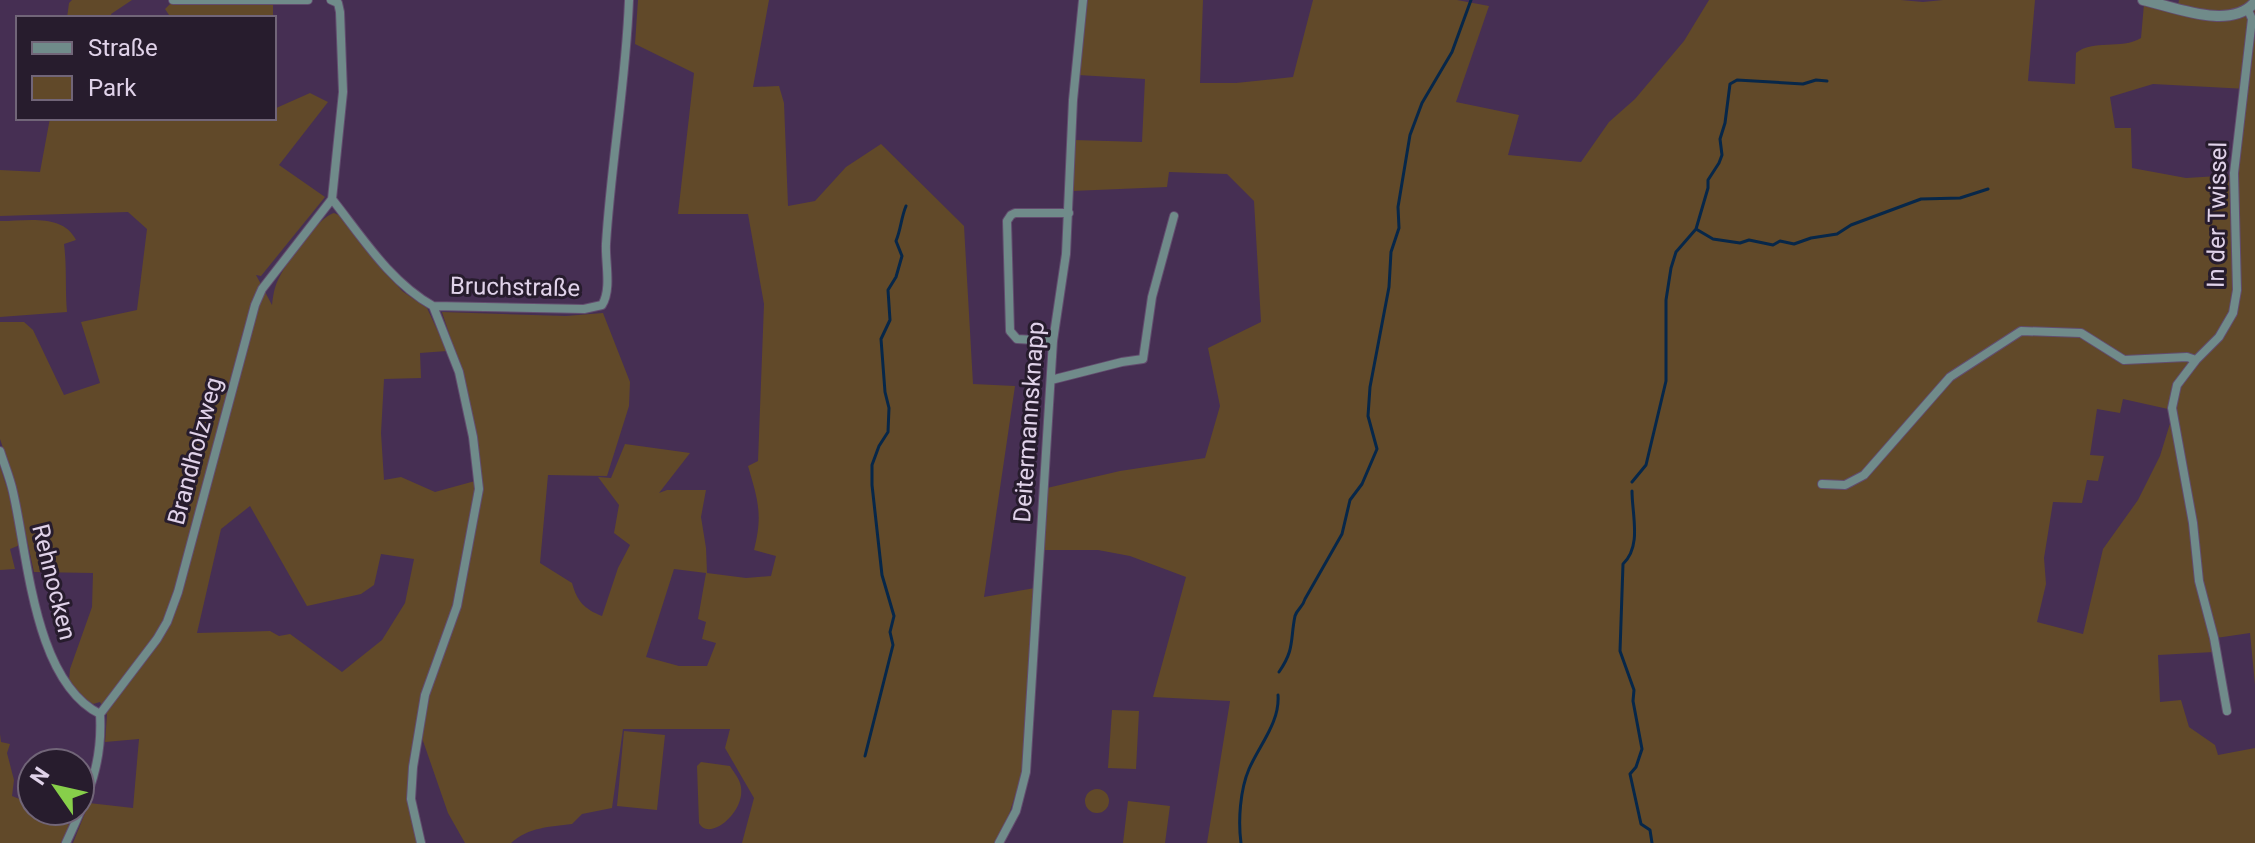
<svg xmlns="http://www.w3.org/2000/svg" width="2255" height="843" viewBox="0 0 2255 843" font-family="Roboto,sans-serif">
<rect width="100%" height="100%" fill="#462f53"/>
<!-- green -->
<path fill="#614929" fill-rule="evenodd" d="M 72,0 L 132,0 L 111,14 L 112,18 L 67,18 L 69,3 Z
M 638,0 L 769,0 L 753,87 L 779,86 L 784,103 L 788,206 L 815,201 L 846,167 L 881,144 L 964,226 L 973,384 L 1015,386 L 984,597 L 1035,588 L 1023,771 L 1004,830 L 996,843 L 742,843 L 754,798 L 725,748 L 730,729 L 623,729 L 612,808 L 582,814 L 572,824 C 549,827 529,827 511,843 L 465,843 L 448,813 L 422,738 L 428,699 L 461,605 L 482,487 L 462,373 L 442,312 L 566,316 L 603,313 L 630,382 L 629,406 L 607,476 L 548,475 L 540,563 L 572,583 C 577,601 584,609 602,616 L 618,568 L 630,545 L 614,533 L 619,505 L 598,477 L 611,478 L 625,444 L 690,453 L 659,493 L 667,490 L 706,490 L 701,517 L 706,548 L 707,573 L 746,578 L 771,576 L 776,556 L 754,550 C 763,515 758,500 748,466 L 758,461 L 764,304 L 748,214 L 678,214 L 694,73 L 635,44 ZM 674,569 L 706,573 L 698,619 L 706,622 L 702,639 L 716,643 L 707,666 L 679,666 L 646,657 Z
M 1086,0 L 1203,0 L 1200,83 L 1236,83 L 1293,77 L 1313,0 L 1457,0 L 1489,6 L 1456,102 L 1519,115 L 1508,155 L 1581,162 L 1609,122 L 1635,99 L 1684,41 L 1709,0 L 1901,0 L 1923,2 L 1943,0 L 2035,0 L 2028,81 L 2075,84 L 2076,53 C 2093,39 2121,50 2141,38 L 2144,4 L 2207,18 L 2206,11 L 2178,5 L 2179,0 L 2255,0 L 2255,685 L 2250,633 L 2216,638 L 2202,581 L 2199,545 L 2174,406 L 2176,395 L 2173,395 L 2168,409 L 2123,399 L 2120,413 L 2097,409 L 2090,455 L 2104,456 L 2098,481 L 2087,480 L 2082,503 L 2053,502 L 2044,558 L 2046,584 L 2037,622 L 2083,634 L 2103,549 L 2138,500 L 2160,456 L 2172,417 L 2191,523 L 2198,581 L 2214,652 L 2158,655 L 2160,702 L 2181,700 L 2189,727 L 2215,745 L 2218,755 L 2255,748 L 2255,843 L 1207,843 L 1230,701 L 1153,697 L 1186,577 L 1130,556 L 1098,550 L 1043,550 L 1047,488 L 1120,471 L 1205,458 L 1220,406 L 1208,348 L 1261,322 L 1254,201 L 1227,174 L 1169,172 L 1167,187 L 1072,191 L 1074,140 L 1142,142 L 1145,79 L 1078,75 ZM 2153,84 L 2247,89 L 2235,175 L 2186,178 L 2132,168 L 2131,128 L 2115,128 L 2110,97 Z
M 273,1 L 273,18 L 171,18 L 165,9 L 172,2 Z
M 310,93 L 328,102 L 279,165 L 325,197 L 261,276 L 256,275 L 272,305 C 273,297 274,288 278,280 C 285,264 317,218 334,213 L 341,216 L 402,291 L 427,308 L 447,351 L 420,353 L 421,378 L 384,379 L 381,433 L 384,480 L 401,477 L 435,492 L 475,481 L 474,506 L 453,614 L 416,738 L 407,795 L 417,843 L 73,843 L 89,803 L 133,808 L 139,739 L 105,742 L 107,715 L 100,702 L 93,704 L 77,693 L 69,681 L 70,669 L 92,607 L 93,573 L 34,572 L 14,480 L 0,439 L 0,322 L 24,322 L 33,330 L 64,395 L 100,383 L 81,322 L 137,310 L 147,229 L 128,212 L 0,216 L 0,170 L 40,172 L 50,118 L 274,118 L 274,109 ZM 250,506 L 307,606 L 361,594 L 374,585 L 381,554 L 414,559 L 405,603 L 382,640 L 342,672 L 290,634 L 279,636 L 270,631 L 197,633 L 221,529 Z
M 0,221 C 26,221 63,213 76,240 L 64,244 C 67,268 65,288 67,312 L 0,317 Z
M 0,466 L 8,491 L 20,545 L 10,549 L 15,569 L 0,570 Z
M 1112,710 L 1139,711 L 1136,769 L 1108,768 Z
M 624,731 L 665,735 L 657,810 L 617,806 Z
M 0,734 L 1,742 L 10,744 L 7,753 L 14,780 L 12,796 L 32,804 L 32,811 L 57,811 L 70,826 L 61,843 L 0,843 Z
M 701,762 L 730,766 C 733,771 738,777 740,783 C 749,810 709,843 699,823 L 697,766 Z
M1085 801a12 12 0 1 1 24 0a12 12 0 1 1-24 0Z
M 1128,801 L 1170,806 L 1165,843 L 1123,843 Z"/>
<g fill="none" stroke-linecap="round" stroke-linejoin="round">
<!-- stream -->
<path stroke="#072749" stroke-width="3" d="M 1696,229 L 1713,239 L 1740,243 L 1749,240 L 1773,245 L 1780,241 L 1794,244 L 1811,238 L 1837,234 L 1851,225 L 1921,199 L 1960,198 L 1988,189
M 1632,482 L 1646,465 L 1666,381 L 1666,300 L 1671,268 L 1676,252 L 1696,229 L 1708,188 L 1708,180 L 1719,163 L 1722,155 L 1720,139 L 1725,123 L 1730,84 L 1737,80 L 1803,84 L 1816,80 L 1827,81
M 1632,491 C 1632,515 1642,546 1623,564 L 1620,651 L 1634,690 L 1633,701 L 1642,749 L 1636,767 L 1630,774 L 1641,824 L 1650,830 L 1652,843
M 1279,672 C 1295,649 1290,640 1295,616 C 1297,609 1303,607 1305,599 L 1342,534 L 1350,500 L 1362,484 L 1377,449 L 1368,416 L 1370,387 L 1389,287 L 1391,252 L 1399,228 L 1398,207 L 1410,135 L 1422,103 L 1452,52 L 1471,0
M 865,756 L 893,645 L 890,632 L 894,616 L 882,575 L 872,485 L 872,465 L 879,446 L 888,432 L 889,408 L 885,392 L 881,339 L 890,320 L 888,290 L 896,277 L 902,256 L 896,241 C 901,229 901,218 906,206
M 1241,843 C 1238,821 1240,790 1249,769 C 1260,744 1280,722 1278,695"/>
<defs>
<path id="minor" d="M 173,0 L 308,0
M 332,199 C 362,237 390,282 433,306 L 584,309 L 602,305 C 612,289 605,262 606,244 C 611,163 626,82 629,0
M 1053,341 L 1017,339 L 1010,331 L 1007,221 L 1011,215 L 1015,213 L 1069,213
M 1051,380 L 1122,362 L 1143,359 L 1152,297 L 1174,216
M 0,451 C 4,464 10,478 13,492 C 28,556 34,681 100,714
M 1822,484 L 1845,485 L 1864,475 L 1950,377 L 2021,331 L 2081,333 L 2124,360 L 2187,357 L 2196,360
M 2227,711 L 2214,638 L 2199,581 L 2193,523 L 2172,408 L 2177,385 L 2196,360 L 2219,337 L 2233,313 L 2237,290 L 2234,173 L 2252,19 L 2248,10
M 100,714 L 157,639 L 167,622 L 178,592 L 255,305 L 262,289 L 332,199 L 343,92 L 340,12 L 338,3 L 331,0
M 66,843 C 87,797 103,766 100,714
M 421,843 L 411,799 L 413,767 L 425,695 L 457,606 L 479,489 L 473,437 L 459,372 L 433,306
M 999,843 L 1016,811 L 1026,772 L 1053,341 L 1066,254 L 1073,100 L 1083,0"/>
<path id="tertiary" d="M 2143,0 C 2175,7 2231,31 2255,2"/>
</defs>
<!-- minor casing -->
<use href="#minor" stroke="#624c6e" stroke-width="10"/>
<!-- tertiary casing -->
<use href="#tertiary" stroke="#624c6e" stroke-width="12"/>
<!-- minor -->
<use href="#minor" stroke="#708b8a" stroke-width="8"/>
<!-- tertiary -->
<use href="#tertiary" stroke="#708b8a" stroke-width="10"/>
</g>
<g text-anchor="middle" stroke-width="6" stroke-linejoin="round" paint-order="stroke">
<!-- street labels -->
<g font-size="24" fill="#e0d2e9" stroke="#271c2d">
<text transform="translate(2217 215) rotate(-89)" y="8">In der Twissel</text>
<text transform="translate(515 287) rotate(1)" y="8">Bruchstraße</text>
<text transform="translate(1029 422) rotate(-86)" y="8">Deitermannsknapp</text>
<text transform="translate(195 451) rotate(-75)" y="8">Brandholzweg</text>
<text transform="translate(54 582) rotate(76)" y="8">Rehnocken</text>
</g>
</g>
<!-- legend -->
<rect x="16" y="16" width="260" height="104" fill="#271c2d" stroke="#716578" stroke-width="2"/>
<rect x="32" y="42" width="40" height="12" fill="#708b8a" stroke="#716578" stroke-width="2"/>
<text x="88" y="56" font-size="24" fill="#e0d2e9">Straße</text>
<rect x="32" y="76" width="40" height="24" fill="#614929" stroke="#716578" stroke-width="2"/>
<text x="88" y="96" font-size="24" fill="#e0d2e9">Park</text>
<!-- north arrow -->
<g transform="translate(56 787) rotate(304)"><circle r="38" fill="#271c2d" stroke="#716578" stroke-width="2"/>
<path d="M0-6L14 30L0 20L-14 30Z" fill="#87cf4a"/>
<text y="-12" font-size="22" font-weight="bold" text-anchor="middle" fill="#e0d2e9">N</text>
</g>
</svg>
